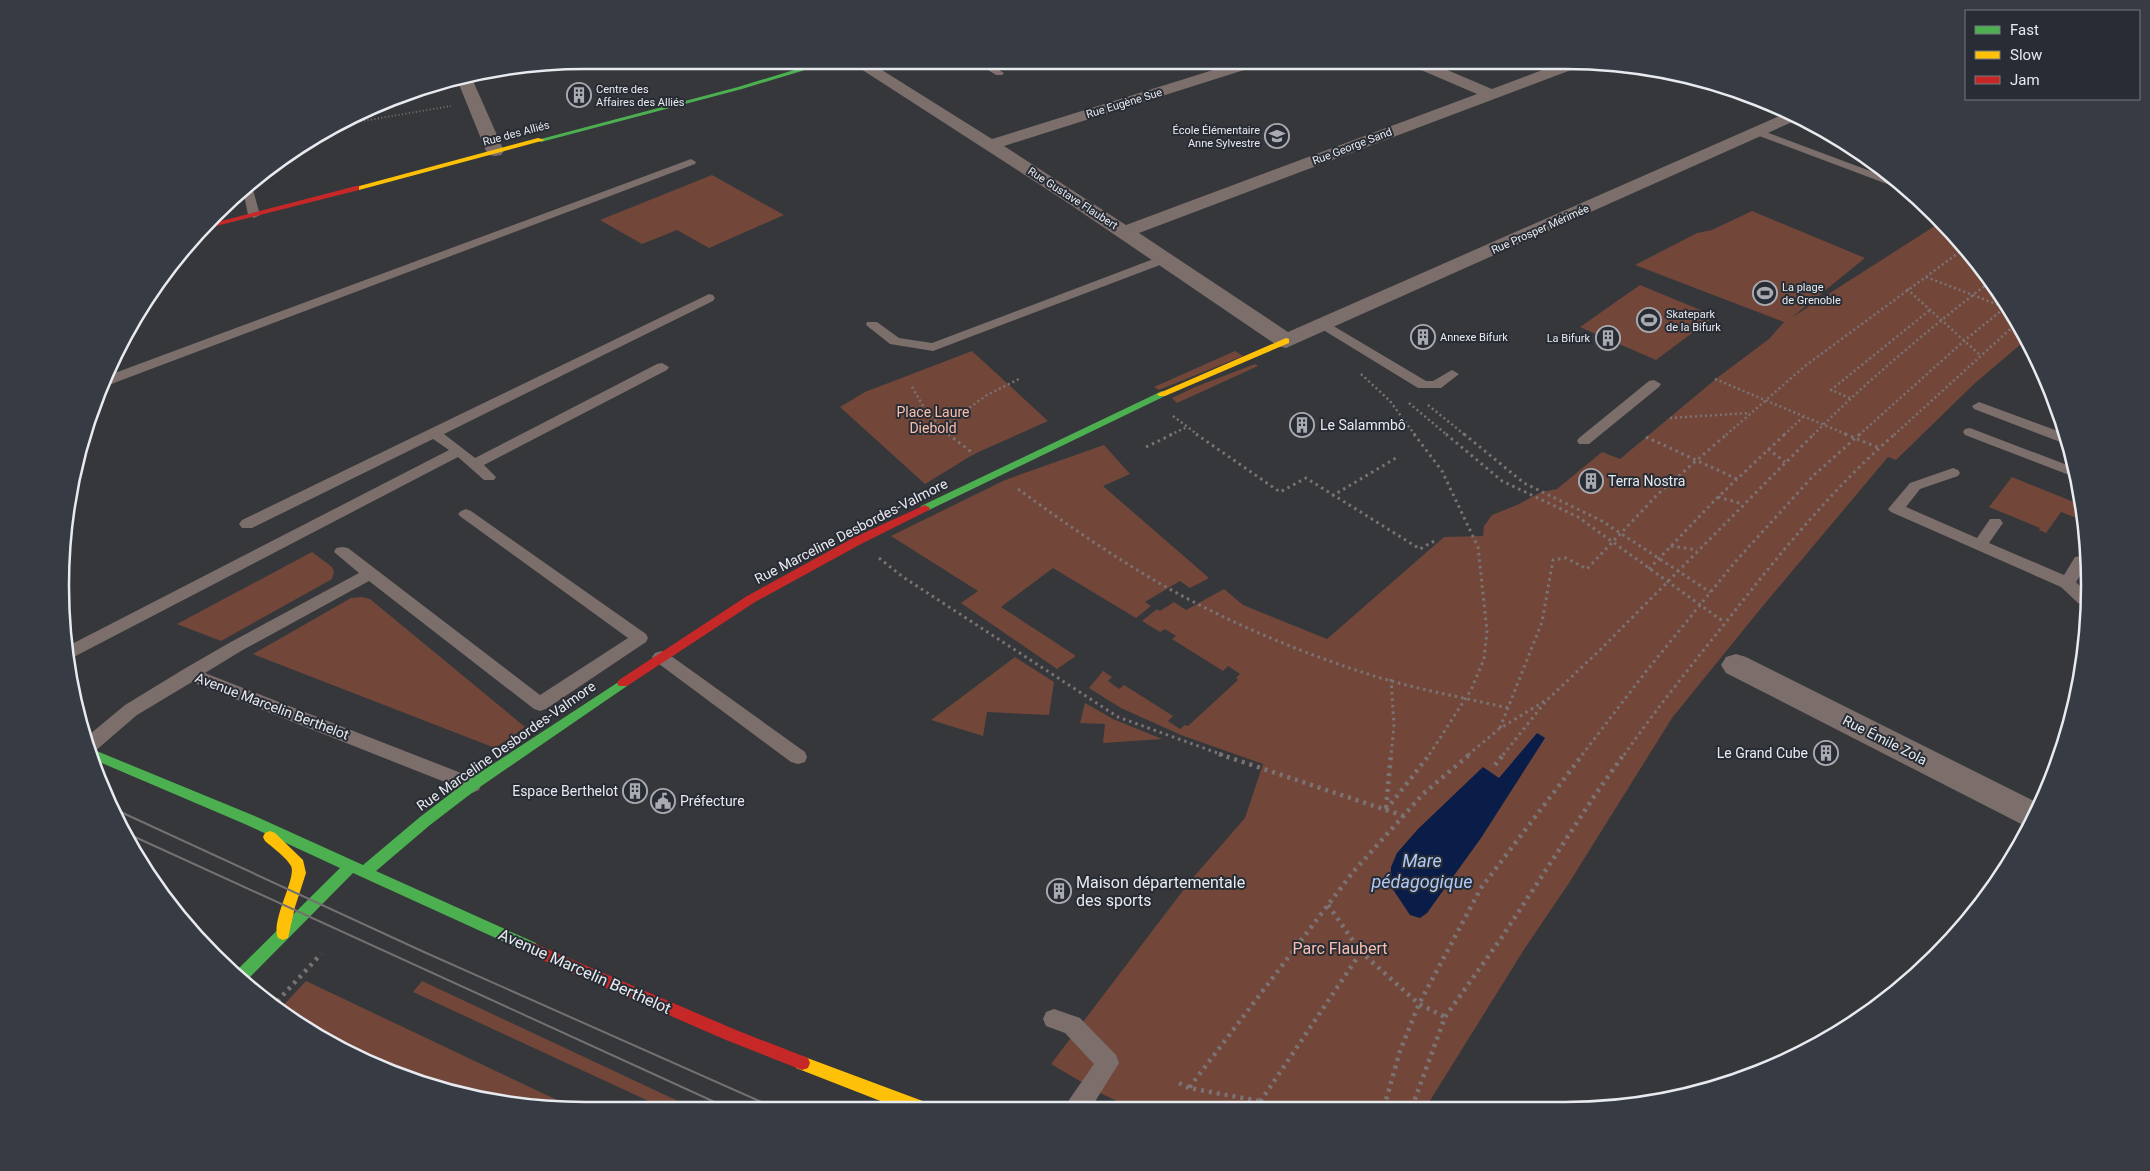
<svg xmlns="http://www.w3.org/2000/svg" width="2150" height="1171" viewBox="0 0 2150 1171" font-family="Roboto,sans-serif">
<rect width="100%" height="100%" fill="#35373b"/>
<!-- green -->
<path fill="#72473a" d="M 712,175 L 784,215 L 709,248 L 677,230 L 642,244 L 600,220 Z
M 1752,211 L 1865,258 L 1791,318 L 1941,222 L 1981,265 L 2027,339 L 1974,384 L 1896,460 L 1888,457 L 1762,607 L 1672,718 L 1569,883 L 1525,948 L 1426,1107 L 1132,1108 L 1102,1094 L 1051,1064 L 1191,880 L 1245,818 L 1263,764 L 1181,735 L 1121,708 L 1089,688 L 1103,671 L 1112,677 L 1108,681 L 1119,689 L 1124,685 L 1173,716 L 1168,721 L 1180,729 L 1185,725 L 1188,726 L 1238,680 L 1236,678 L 1240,674 L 1228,666 L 1223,671 L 1172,639 L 1176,636 L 1165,629 L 1160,632 L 1142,621 L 1157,609 L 1160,611 L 1174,602 L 1186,610 L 1224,589 L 1243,605 L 1327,639 L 1444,537 L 1483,536 L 1484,526 L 1492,515 L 1517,505 L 1541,492 L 1557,489 L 1602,452 L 1620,459 L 1717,378 L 1769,339 L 1784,322 L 1635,265 L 1697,233 L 1712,230 Z
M 1640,285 L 1715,316 L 1656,360 L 1580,327 Z
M 972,351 L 1048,421 L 974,454 L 925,484 L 840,407 L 865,392 Z
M 1235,351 L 1243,356 L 1159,390 L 1154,387 Z
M 1255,364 L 1258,366 L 1177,403 L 1172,398 L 1195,387 Z
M 1104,445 L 1130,474 L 1103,486 L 1209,578 L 1190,588 L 1180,581 L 1145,602 L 1151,606 L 1136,618 L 1053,568 L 1001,607 L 1076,656 L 1057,669 L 961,603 L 978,591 L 891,536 L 1005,480 Z
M 2012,477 L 2081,505 L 2084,521 L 2061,512 L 2046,533 L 2039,530 L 2040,528 L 1989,507 Z
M 312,552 L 332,567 L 334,572 L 332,579 L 221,641 L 177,624 Z
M 362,597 L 370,599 L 525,727 L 495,748 L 253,654 L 351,598 Z
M 1015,657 L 1054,682 L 1049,715 L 987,712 L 983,736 L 931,720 Z
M 1085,703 L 1113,719 L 1162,739 L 1103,743 L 1105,724 L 1080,723 Z
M 306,981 L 578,1110 L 551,1110 L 449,1093 L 323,1041 L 278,1011 Z
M 422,981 L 695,1109 L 668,1110 L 413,992 Z"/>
<!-- water -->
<path fill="#091d48" d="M 1537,733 L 1545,738 L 1481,838 L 1427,913 L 1420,918 L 1410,915 L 1390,885 L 1391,867 L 1397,853 L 1418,829 L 1483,767 L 1499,778 Z"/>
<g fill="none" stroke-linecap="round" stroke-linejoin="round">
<!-- path-far3 -->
<path stroke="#7b7373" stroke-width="2" stroke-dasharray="1 2.5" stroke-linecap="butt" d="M 1504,61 L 1513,64
M 1480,65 L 1484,64 L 1496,68
M 333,126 L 451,106"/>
<!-- path-far2 -->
<path stroke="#7b7373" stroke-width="2.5" stroke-dasharray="2 3" stroke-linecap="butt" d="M 1926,277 L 2004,307
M 1907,289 L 1980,355
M 1361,374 L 1390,401 L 1415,435
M 1715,379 L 1848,435
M 912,387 L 926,411 L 950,435
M 1850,398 L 1831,390 L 1931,309
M 1409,403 L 1447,435
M 1428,405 L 1465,435
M 1173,416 L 1198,435
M 1670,418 L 1749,413
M 941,428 L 987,395 L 1019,379
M 1170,435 L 1187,427
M 1726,435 L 1805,366 L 1965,248
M 1784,435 L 1804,416
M 1813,435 C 1869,379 1929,329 1991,281
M 1859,435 L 1965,340 L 2007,306
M 1894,435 L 2017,323"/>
<!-- path-far1 -->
<path stroke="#7b7373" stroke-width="3" stroke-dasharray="2.5 4" stroke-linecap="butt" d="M 948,434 L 974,454
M 1196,434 L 1280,492 L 1306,478 L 1420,549 L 1436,540
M 1414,434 L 1442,471 L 1478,547 L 1487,631 L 1484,659 L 1471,690 L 1429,755
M 1446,434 L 1502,481 L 1578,517 L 1724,622
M 1464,434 L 1524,483 L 1602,521 L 1710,592
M 1845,434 L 1879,448
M 1646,437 L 1737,479
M 1146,447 L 1173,434
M 1768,449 L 1785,462
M 1018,489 C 1066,524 1115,558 1166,587 C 1230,623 1299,652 1368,674 C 1414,689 1461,697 1508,708
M 1332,496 L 1396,458
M 1718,497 L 1743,504
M 1671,546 L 1697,550
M 879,558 L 903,577 L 1118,717 L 1223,755
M 1649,569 L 1718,497 L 1785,434
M 1391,679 L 1394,725 L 1391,755
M 1500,728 L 1542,622 L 1553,560 L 1566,558 L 1587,569 L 1658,494 L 1727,434
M 1468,755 L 1499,729 L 1548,699 L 1599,651 L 1814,434
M 1503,755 L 1546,701
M 1582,755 L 1644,674 L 1735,562 L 1814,475 L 1860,434
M 1624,755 C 1657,708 1694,662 1730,617 C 1781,552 1833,488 1895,434"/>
<!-- path -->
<path stroke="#7b7373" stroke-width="4.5" stroke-dasharray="3 5" stroke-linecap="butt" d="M 1219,754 L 1404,816
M 1495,765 L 1504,754
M 1386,808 L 1391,754
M 1386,810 L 1430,754
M 1328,905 L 1361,952 L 1419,1004 L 1445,1017
M 272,1007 L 321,954
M 1179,1083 L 1189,1088
M 1259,1101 L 1189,1088 L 1353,872 L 1423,794 L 1470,754
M 1384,1107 L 1400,1051 L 1419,1004 L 1481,888 L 1583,754
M 1412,1107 L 1445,1017 L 1502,937 L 1595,795 L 1624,754
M 1256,1108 L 1361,952"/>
<!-- lane -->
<path fill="#7b6e6b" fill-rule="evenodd" d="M 972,60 L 983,60 L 1004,73 L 1002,75 L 996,75 Z
M 1758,129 L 1897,181 L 1911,190 L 1903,190 L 1754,134 L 1753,132 Z
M 691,159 L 696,162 L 695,164 L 106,386 L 99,387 L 104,377 Z
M 250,183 L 252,186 L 260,215 L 254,218 L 248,215 L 243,190 Z
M 1164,255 L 1168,256 L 1170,259 L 1168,262 L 933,351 L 890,344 L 866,325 L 867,322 L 877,322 L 899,338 L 932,343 Z
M 709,294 L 713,295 L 715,298 L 713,301 L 444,434 L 475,458 L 657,364 L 662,363 L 669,367 L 667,370 L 484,465 L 496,477 L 494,480 L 484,480 L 458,457 L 68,660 L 66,647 L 449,450 L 433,439 L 252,528 L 242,528 L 239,524 L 242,520 Z
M 1325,321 L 1426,381 L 1433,381 L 1452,370 L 1459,374 L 1441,388 L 1418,388 L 1320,328 L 1319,325 L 1320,322 Z
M 1654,380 L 1661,384 L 1659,387 L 1589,444 L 1579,444 L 1577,441 L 1579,438 L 1649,381 Z
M 1979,402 L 2066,434 L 2070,444 L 2063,443 L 1974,409 L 1972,406 Z
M 1970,428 L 2075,468 L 2077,478 L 1965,435 L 1963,432 L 1965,429 Z
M 1953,468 L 1958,470 L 1960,473 L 1958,476 L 1920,489 L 1906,507 L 1977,538 L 1990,519 L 2000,519 L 2003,523 L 1989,543 L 2064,575 L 2075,557 L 2081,556 L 2087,557 L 2089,562 L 2076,582 L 2087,593 L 2087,604 L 2078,603 L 2061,587 L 1891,512 L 1888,509 L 1910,483 Z
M 466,509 L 471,511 L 646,634 L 648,638 L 646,642 L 546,709 L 540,711 L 534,709 L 369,581 L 241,651 L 205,673 L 479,780 L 481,785 L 479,790 L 472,793 L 465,790 L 192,682 L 137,715 L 94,752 L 89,754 L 84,739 L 125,705 L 184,669 L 229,643 L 359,573 L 334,552 L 336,548 L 342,547 L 348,548 L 540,695 L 628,638 L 461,517 L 458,514 L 461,511 Z
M 661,651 L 667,653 L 805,752 L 807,757 L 805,762 L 798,764 L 791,762 L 655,661 L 652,657 L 655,653 Z
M 1054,1009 L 1080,1018 L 1116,1055 L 1119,1063 L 1091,1108 L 1065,1108 L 1069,1100 L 1094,1064 L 1065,1033 L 1046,1026 L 1043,1019 L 1046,1012 Z"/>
<!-- street -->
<path fill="#7b6e6b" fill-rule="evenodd" d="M 847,60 L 866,60 L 992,139 L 1242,61 L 1265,61 L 1263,64 L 1004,146 L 1126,225 L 1477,94 L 1407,64 L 1405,61 L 1426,61 L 1492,89 L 1566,61 L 1589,61 L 1587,64 L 1139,233 L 1288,332 L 1786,113 L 1799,119 L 1286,348 L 1278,346 L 1065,201 Z
M 470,74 L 504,151 L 501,155 L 495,156 L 489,155 L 486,151 L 456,77 Z
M 1736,654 L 1746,657 L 2040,804 L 2029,828 L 1726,673 L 1721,665 L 1726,657 Z"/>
<!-- fast -->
<path fill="#4caf50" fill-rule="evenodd" d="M 827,60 L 838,60 L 742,89 L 541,142 L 537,140 L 738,87 Z
M 1162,391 L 1165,392 L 1165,396 L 929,510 L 925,511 L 920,508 L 921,506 Z
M 623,679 L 627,680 L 629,683 L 627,686 L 477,789 L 430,825 L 376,871 L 536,943 L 538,948 L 536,953 L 531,954 L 353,873 L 244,983 L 234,973 L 340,868 L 247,825 L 90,758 L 87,747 L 257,817 L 363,865 L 420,817 L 467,781 Z"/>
<!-- slow -->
<path fill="#ffc107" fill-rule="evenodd" d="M 538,138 L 545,140 L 359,190 L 352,188 Z
M 1286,338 L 1289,339 L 1289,343 L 1165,396 L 1159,396 L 1157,394 Z
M 270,831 L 275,833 L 303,860 L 306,873 L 295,907 L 288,938 L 283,940 L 278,938 C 270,921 297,878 291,866 C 287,858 272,847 265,841 L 263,837 L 265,833 Z
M 802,1056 L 928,1103 L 930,1109 L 901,1109 L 796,1068 L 794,1063 L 796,1058 Z"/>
<!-- jam -->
<path fill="#c62828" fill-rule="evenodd" d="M 356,186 L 359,186 L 359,190 L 200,230 L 206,225 Z
M 925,505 L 930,508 L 929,510 L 861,544 L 755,602 L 627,686 L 619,686 L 617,683 L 619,680 L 747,596 L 853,538 Z
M 531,942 L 736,1030 L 808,1058 L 810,1063 L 808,1068 L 802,1070 L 726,1040 L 526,953 L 524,948 L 526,943 Z"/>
<!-- tram -->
<path stroke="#757071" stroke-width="2" d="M 112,808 L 424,952 L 777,1109
M 124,832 L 730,1109"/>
</g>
<!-- icons -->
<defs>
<symbol id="building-ring" viewBox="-11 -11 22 22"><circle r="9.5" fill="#282c34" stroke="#a9abb0" stroke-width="1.5"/><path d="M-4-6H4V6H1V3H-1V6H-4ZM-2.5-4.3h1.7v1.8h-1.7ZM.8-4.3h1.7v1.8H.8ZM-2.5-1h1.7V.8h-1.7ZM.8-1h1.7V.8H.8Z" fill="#a9abb0"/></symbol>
<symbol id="school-ring" viewBox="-11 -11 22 22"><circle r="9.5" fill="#282c34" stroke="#a9abb0" stroke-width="1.5"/><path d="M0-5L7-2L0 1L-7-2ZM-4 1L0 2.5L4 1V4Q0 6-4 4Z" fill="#a9abb0"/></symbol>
<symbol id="stadium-ring" viewBox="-11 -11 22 22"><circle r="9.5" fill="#282c34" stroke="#a9abb0" stroke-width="1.5"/><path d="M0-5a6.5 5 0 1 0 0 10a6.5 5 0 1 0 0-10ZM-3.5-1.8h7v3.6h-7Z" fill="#a9abb0"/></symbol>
<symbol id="civic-ring" viewBox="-11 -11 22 22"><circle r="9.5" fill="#282c34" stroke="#a9abb0" stroke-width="1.5"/><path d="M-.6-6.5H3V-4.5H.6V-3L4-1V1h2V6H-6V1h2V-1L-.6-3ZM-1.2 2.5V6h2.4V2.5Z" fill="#a9abb0"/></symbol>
</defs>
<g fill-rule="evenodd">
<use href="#building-ring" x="565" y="81" width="28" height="28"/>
<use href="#school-ring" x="1263" y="122" width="28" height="28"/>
<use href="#stadium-ring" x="1751" y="279" width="28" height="28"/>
<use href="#stadium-ring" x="1635" y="306" width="28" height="28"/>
<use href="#building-ring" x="1409" y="323" width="28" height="28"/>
<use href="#building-ring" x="1594" y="324" width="28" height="28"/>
<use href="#building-ring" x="1288" y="411" width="28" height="28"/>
<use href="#building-ring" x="1577" y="467" width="28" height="28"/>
<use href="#building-ring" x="1812" y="739" width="28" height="28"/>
<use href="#building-ring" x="621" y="777" width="28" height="28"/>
<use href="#civic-ring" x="649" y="787" width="28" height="28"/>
<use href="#building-ring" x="1045" y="877" width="28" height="28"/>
</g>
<g text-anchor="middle" stroke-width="4" stroke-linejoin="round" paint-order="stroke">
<!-- far-poi labels -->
<g font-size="11" fill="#e7eaef" stroke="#282c34" text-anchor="start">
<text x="596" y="93">Centre des<tspan x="596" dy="13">Affaires des Alliés</tspan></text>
<text x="1260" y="134" text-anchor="end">École Élémentaire<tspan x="1260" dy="13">Anne Sylvestre</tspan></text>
<text x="1782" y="291">La plage<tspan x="1782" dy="13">de Grenoble</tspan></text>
<text x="1666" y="318">Skatepark<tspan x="1666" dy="13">de la Bifurk</tspan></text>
<text x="1440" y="341">Annexe Bifurk</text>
<text x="1590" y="342" text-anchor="end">La Bifurk</text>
</g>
<!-- far-street labels -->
<g font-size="11" fill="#e7eaef" stroke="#282c34">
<text transform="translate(1124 103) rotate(-17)" y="4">Rue Eugène Sue</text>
<text transform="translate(516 133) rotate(-15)" y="4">Rue des Alliés</text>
<text transform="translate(1352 146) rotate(-21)" y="4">Rue George Sand</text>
<text transform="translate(1073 198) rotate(33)" y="4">Rue Gustave Flaubert</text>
<text transform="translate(1540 229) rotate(-24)" y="4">Rue Prosper Mérimée</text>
</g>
<!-- park labels -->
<g font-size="14" fill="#fabfac" stroke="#282c34">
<text x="933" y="417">Place Laure<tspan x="933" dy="16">Diebold</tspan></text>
</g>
<!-- poi labels -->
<g font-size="14" fill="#e7eaef" stroke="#282c34" text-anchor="start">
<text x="1320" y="430">Le Salammbô</text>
<text x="1608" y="486">Terra Nostra</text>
<text x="1808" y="758" text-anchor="end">Le Grand Cube</text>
<text x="618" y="796" text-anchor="end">Espace Berthelot</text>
<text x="680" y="806">Préfecture</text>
</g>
<!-- street labels -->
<g font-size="14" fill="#e7eaef" stroke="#282c34">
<text transform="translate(851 531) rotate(-27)" y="5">Rue Marceline Desbordes-Valmore</text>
<text transform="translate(272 706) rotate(21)" y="5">Avenue Marcelin Berthelot</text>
<text transform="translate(1885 740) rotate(27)" y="5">Rue Émile Zola</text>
<text transform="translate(506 746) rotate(-35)" y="5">Rue Marceline Desbordes-Valmore</text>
</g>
<!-- near-poi labels -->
<g font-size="16" fill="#e7eaef" stroke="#282c34" text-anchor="start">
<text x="1076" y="888">Maison départementale<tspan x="1076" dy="18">des sports</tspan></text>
</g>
<!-- near-park labels -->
<g font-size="16" fill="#fabfac" stroke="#282c34">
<text x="1340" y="954">Parc Flaubert</text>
</g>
<!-- near-street labels -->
<g font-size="16" fill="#e7eaef" stroke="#282c34">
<text transform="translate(585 971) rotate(24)" y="6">Avenue Marcelin Berthelot</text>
</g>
<!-- near-water labels -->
<g font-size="18" font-style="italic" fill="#afc9f9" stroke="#282c34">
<text x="1422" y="867">Mare<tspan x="1422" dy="21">pédagogique</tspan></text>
</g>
</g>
<!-- crop -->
<path d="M0 0H2150V1171H0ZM585 69H1565A516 516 0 0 1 2081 585V586A516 516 0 0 1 1565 1102H585A516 516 0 0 1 69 586V585A516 516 0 0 1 585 69Z" fill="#373b43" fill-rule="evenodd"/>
<path fill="none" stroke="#e7eaef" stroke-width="2.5" d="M585 69H1565A516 516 0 0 1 2081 585V586A516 516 0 0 1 1565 1102H585A516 516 0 0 1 69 586V585A516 516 0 0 1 585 69Z"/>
<!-- legend -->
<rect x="1965" y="10" width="175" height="90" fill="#282c34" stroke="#74787f"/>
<rect x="1975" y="26" width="25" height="8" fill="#4caf50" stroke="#74787f"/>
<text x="2010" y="35" font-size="15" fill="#e7eaef">Fast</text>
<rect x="1975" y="51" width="25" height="8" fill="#ffc107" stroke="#74787f"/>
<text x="2010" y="60" font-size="15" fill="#e7eaef">Slow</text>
<rect x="1975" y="76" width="25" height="8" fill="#c62828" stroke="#74787f"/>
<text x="2010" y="85" font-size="15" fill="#e7eaef">Jam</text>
</svg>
